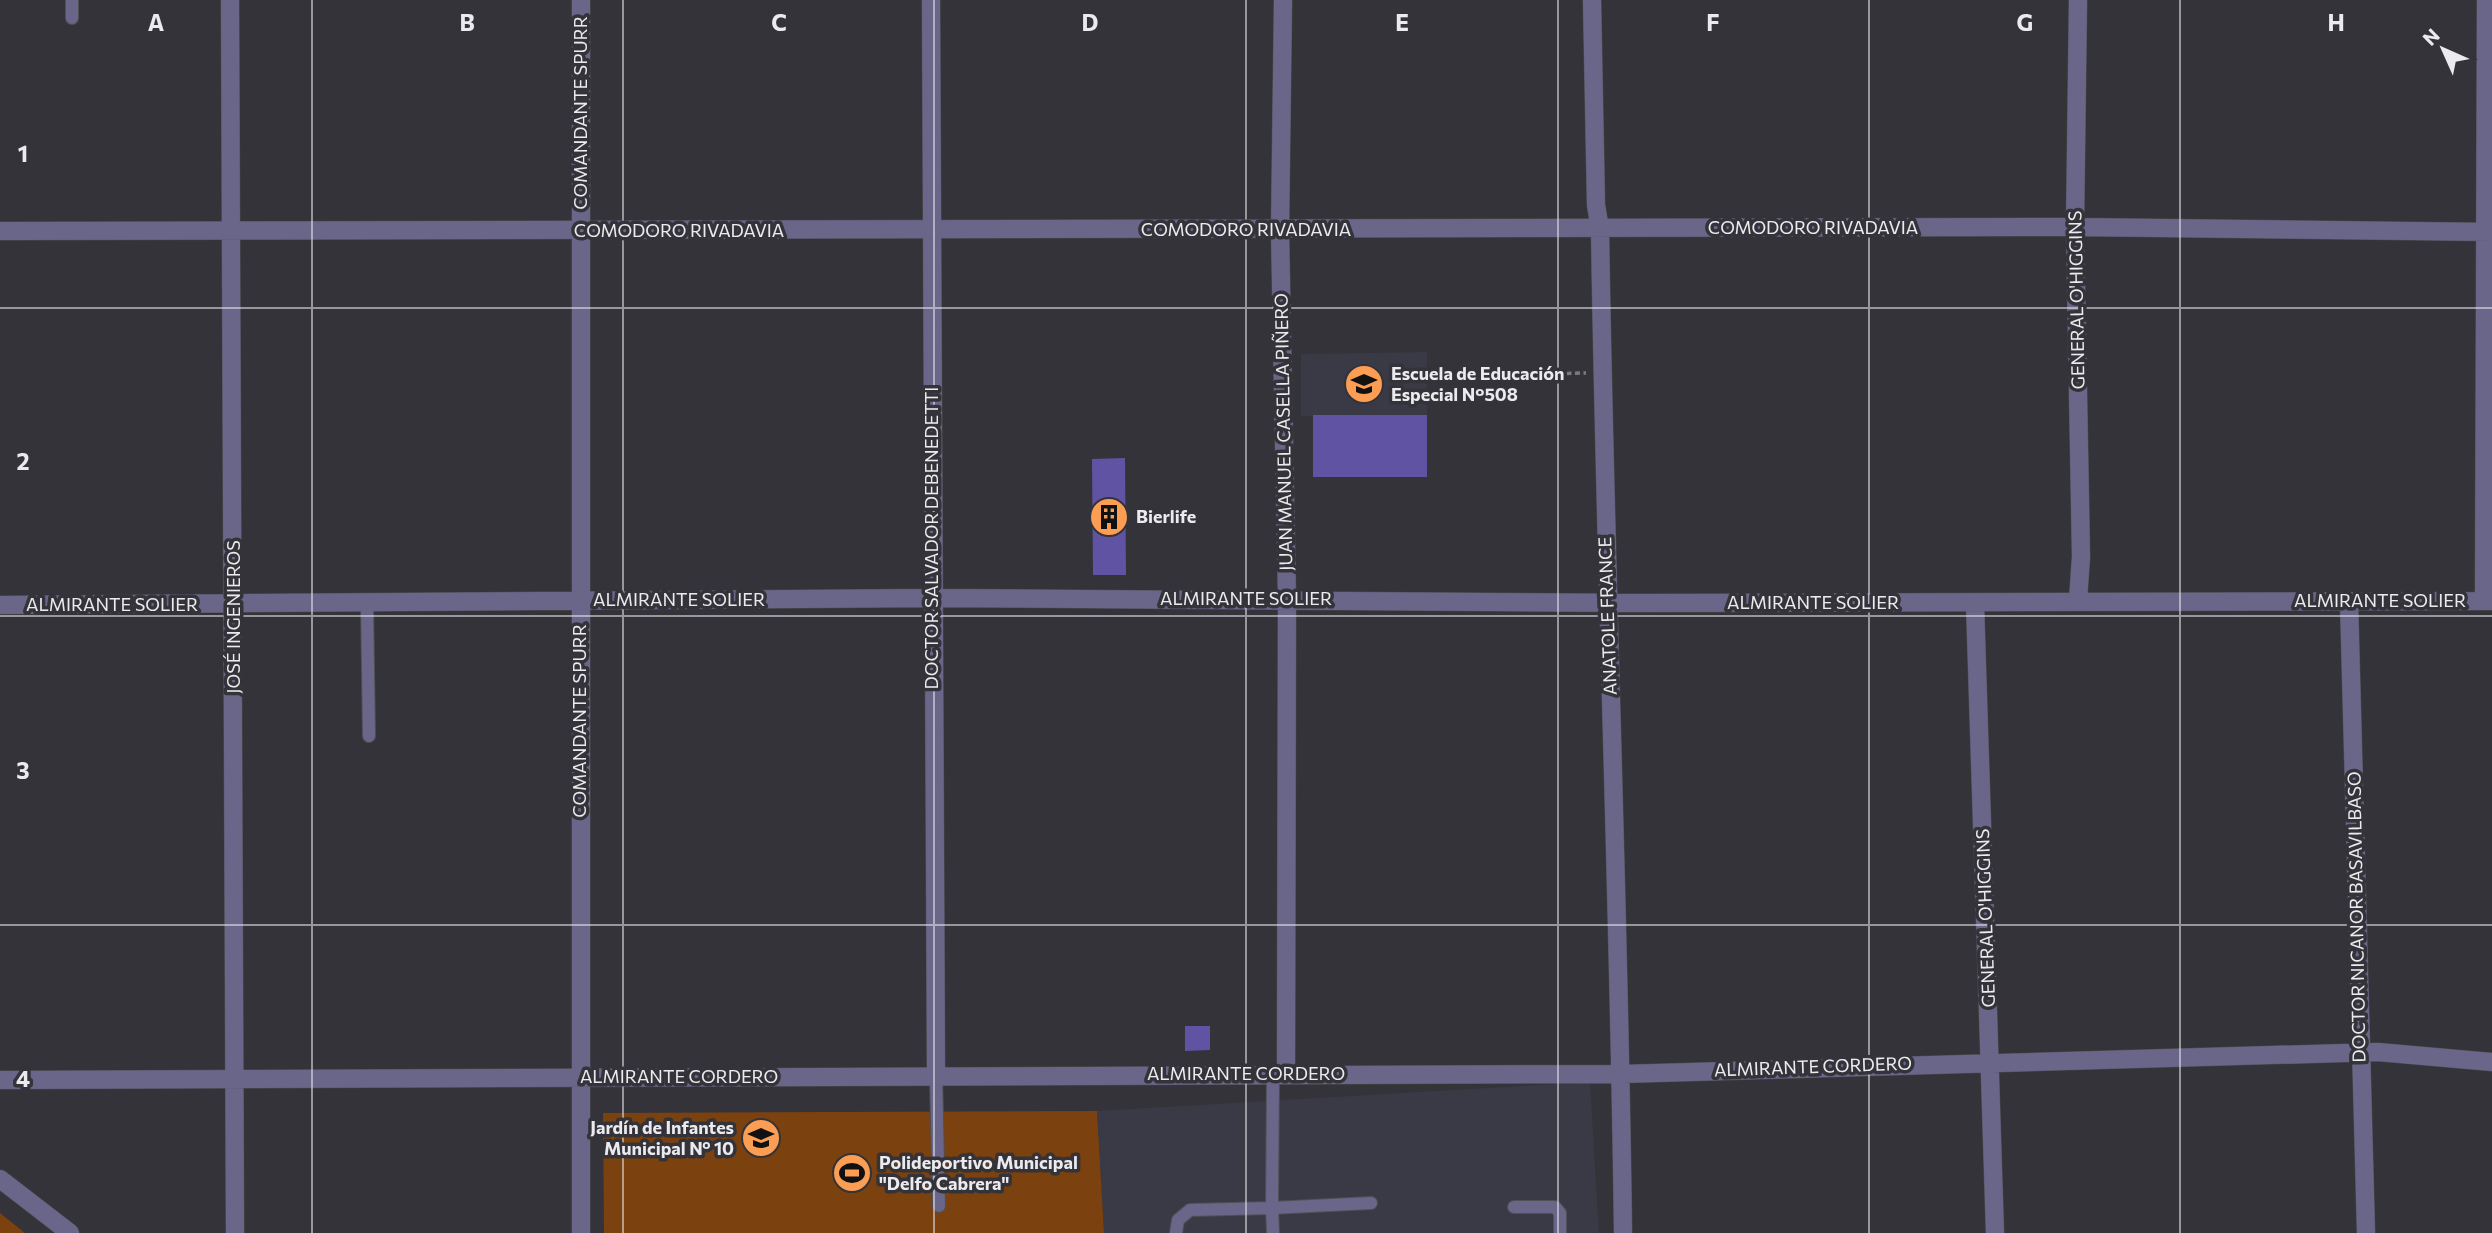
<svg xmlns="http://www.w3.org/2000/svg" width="2492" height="1233" viewBox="0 0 2492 1233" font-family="Commissioner,sans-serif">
<rect width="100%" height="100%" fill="#333339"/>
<!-- built -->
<path fill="#3a3a46" d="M 1427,352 L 1427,415 L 1301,416 L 1301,354 Z
M 1590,1082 L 1599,1233 L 1104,1233 L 1097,1111 Z"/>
<!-- green -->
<path fill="#7b410e" d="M 1097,1111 L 1104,1233 L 604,1233 L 603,1113 Z
M 0,1213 L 25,1233 L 0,1233 Z"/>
<!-- building -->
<path fill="#6153a4" d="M 1313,415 L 1427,415 L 1427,477 L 1313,477 Z
M 1125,458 L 1126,575 L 1093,575 L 1092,459 Z
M 1185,1026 L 1210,1026 L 1210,1050 L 1185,1051 Z"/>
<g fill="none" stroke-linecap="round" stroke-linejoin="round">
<defs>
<path id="lane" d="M 72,0 L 72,18
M 367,603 L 369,736
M 936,1075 L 939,1206
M 1514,1207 L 1555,1207 L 1560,1213 L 1560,1233
M 1176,1233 L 1178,1220 L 1190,1210 L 1272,1208 L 1273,1075
M 1273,1233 L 1272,1208 L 1371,1203"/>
<path id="street" d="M 230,0 L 235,1233
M 581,0 L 581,1233
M 931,0 L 936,1075
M 1283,0 L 1280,231 L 1287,598 L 1286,1074
M 1592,0 L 1596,205 L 1600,229 C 1605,564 1619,898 1623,1233
M 2078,0 L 2075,227 L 2081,557 L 2078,600
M 0,231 L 2075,227 L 2492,232
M 2349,601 L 2366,1233
M 2484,601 L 2486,0
M 1975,603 L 1995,1233
M 0,605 L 931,598 L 1638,603 L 2492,601
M 0,1080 L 1621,1074 L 2378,1052 L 2492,1062
M 0,1179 L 70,1233"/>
</defs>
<!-- lane casing -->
<use href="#lane" stroke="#505056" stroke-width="14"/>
<!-- street casing -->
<use href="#street" stroke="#505056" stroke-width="19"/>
<!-- path -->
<path stroke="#79797e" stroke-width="3.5" stroke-dasharray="5 3.5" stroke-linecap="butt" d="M 1439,376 L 1586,373"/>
<!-- lane -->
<use href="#lane" stroke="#69668a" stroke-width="12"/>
<!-- street -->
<use href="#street" stroke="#69668a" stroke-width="18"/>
</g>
<!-- grid -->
<path fill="none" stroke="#ebebef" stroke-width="2" stroke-opacity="0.55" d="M 312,0 L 312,1233M 623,0 L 623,1233M 934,0 L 934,1233M 1246,0 L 1246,1233M 1558,0 L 1558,1233M 1869,0 L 1869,1233M 2180,0 L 2180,1233M 0,308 L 2492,308M 0,616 L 2492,616M 0,925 L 2492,925"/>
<!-- icons -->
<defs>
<symbol id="school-disc" viewBox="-11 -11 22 22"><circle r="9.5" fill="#fc9d54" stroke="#333339"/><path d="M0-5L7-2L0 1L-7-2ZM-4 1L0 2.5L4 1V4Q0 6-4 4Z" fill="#111"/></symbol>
<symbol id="building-disc" viewBox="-11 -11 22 22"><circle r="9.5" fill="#fc9d54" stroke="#333339"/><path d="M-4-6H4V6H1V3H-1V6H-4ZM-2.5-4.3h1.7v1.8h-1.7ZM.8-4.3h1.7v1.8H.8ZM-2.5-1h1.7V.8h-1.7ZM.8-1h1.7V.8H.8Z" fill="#111"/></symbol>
<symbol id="stadium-disc" viewBox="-11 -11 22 22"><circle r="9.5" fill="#fc9d54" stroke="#333339"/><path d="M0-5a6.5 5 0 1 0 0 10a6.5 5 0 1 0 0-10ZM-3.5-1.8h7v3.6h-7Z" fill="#111"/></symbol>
</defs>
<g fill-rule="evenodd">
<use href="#school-disc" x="1342" y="362" width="44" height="44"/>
<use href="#building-disc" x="1087" y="495" width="44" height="44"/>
<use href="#school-disc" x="739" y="1116" width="44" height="44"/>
<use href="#stadium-disc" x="830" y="1151" width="44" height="44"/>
</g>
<g text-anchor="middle" stroke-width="7" stroke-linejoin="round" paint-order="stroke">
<!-- street labels -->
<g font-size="18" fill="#ebebef" stroke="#333339">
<text transform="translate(581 113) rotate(-90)" y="6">COMANDANTE SPURR</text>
<text x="1813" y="234">COMODORO RIVADAVIA</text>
<text x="1246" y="236">COMODORO RIVADAVIA</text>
<text x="679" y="237">COMODORO RIVADAVIA</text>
<text transform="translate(2077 300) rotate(-91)" y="6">GENERAL O'HIGGINS</text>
<text transform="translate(1284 432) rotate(-91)" y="6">JUAN MANUEL CASELLA PIÑERO</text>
<text transform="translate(932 538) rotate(-90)" y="6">DOCTOR SALVADOR DEBENEDETTI</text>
<text x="1246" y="605">ALMIRANTE SOLIER</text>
<text x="679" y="606">ALMIRANTE SOLIER</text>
<text x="2380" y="607">ALMIRANTE SOLIER</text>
<text x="1813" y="609">ALMIRANTE SOLIER</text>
<text x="112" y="611">ALMIRANTE SOLIER</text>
<text transform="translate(1608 616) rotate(-92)" y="6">ANATOLE FRANCE</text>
<text transform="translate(234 617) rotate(-90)" y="6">JOSÉ INGENIEROS</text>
<text transform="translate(580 721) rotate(-90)" y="6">COMANDANTE SPURR</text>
<text transform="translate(2357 917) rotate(-91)" y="6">DOCTOR NICANOR BASAVILBASO</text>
<text transform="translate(1986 918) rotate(-92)" y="6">GENERAL O'HIGGINS</text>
<text transform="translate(1813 1067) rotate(-2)" y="6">ALMIRANTE CORDERO</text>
<text x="1246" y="1080">ALMIRANTE CORDERO</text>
<text x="679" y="1083">ALMIRANTE CORDERO</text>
</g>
<!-- poi labels -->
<g font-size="18" font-weight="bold" fill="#ebebef" stroke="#333339" text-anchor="start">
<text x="1391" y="380">Escuela de Educación<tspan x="1391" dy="21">Especial N°508</tspan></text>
<text x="1136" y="523">Bierlife</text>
<text x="734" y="1134" text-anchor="end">Jardín de Infantes<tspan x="734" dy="21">Municipal Nº 10</tspan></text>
<text x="879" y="1169">Polideportivo Municipal<tspan x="879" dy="21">"Delfo Cabrera"</tspan></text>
</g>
</g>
<g font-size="23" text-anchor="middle" font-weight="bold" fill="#ebebef" stroke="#333339" stroke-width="7" stroke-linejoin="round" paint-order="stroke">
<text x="156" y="31">A</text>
<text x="467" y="31">B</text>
<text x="779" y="31">C</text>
<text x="1090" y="31">D</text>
<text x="1402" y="31">E</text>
<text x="1713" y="31">F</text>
<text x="2025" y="31">G</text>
<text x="2336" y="31">H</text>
<text x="23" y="162">1</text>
<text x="23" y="470">2</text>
<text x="23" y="779">3</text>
<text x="23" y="1087">4</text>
</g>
<!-- north arrow -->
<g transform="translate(2443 49) rotate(315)" stroke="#333339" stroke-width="5" paint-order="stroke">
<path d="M0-5L12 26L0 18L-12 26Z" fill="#ebebef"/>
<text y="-10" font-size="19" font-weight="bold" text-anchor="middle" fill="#ebebef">N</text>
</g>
</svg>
